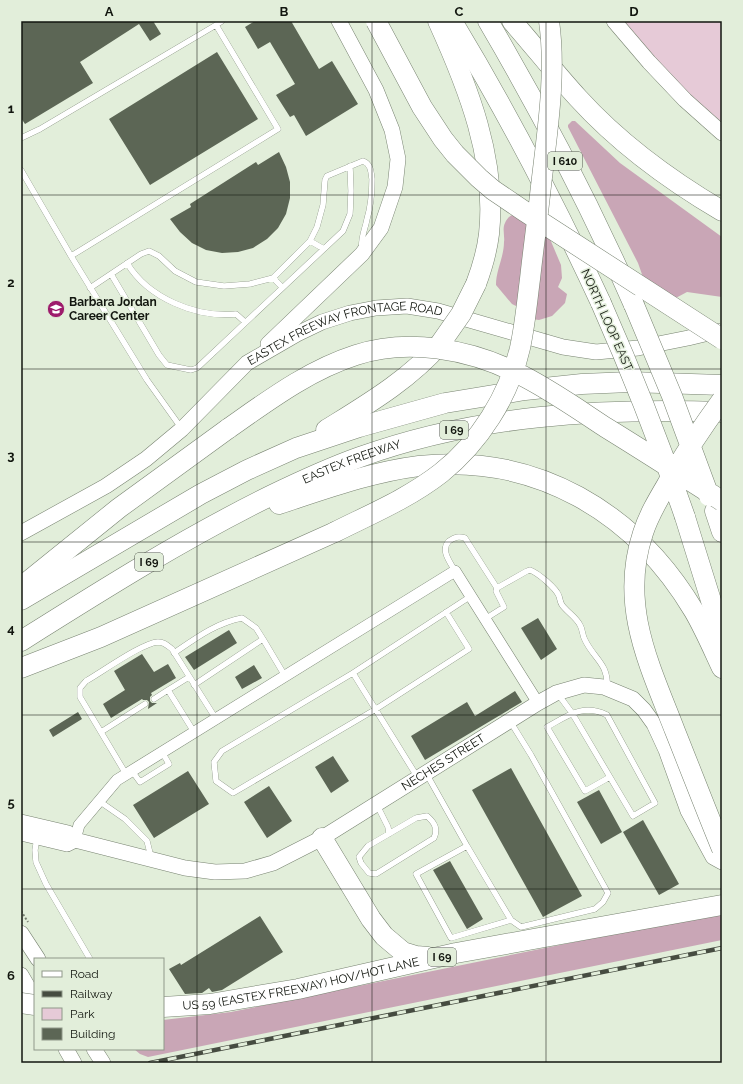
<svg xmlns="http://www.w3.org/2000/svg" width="743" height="1084" viewBox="0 0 743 1084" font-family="Raleway,sans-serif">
<rect width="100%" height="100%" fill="#e2eeda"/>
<!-- green -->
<path fill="#e6cad7" d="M 624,21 L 722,21 L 722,123 L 703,107 L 658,63 Z"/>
<!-- forest -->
<path fill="#c9a6b6" d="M 572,121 L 575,121 L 620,163 L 722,237 L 722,297 L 687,292 L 672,300 L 644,280 L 638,263 L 568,127 L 568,125 Z
M 516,213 L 550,239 L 561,265 L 562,278 L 558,287 L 567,294 L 565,303 L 552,316 L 539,320 L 532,319 L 520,308 L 512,304 L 496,285 C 496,270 504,257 504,242 C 505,236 502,229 505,223 C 507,218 511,215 516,213 Z
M 722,912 L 722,940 L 148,1057 L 140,1054 L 134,1049 L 163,1049 L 163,1020 L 231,1012 Z"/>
<!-- building -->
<path fill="#5c6655" d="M 21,21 L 153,21 L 161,34 L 150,41 L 139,24 L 80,62 L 93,83 L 25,124 L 21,118 Z
M 255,21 L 291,21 L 319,69 L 332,61 L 358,104 L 306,136 L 294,115 L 290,117 L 276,95 L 295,84 L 270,42 L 258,49 L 245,27 Z
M 217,52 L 258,119 L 150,185 L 109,119 Z
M 279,152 L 286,167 L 290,182 L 290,198 L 286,214 L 278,228 L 267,239 L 253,248 L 238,252 L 222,253 L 206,250 L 192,243 L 180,232 L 170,219 L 191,207 L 190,204 L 256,162 L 258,165 Z
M 538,618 L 557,649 L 541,660 L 521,628 Z
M 229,630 L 237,643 L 194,670 L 185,657 Z
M 142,654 L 154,672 L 168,664 L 176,678 L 151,693 L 152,695 L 150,697 L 150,701 L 152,703 L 157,703 L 148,709 L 149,702 L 147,700 L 143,700 L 142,699 L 111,718 L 103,704 L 125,690 L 114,671 Z
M 254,665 L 262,678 L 242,689 L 235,677 Z
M 515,691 L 522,702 L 425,760 L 411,736 L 467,702 L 475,716 Z
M 78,712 L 82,719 L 53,737 L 49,730 Z
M 333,756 L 349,781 L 331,793 L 315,767 Z
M 511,768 L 582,896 L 543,917 L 472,790 Z
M 188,771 L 209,804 L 154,838 L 133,805 Z
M 269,786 L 292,821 L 267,838 L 244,802 Z
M 599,790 L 622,832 L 601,844 L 577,802 Z
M 643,820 L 679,884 L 659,895 L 623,832 Z
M 450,861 L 483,919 L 467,929 L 433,870 Z
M 260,916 L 283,952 L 222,990 L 212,992 L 209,988 L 202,993 L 185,994 L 169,969 L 180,963 L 181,965 Z"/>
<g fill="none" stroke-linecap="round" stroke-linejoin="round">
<defs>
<path id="lane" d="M 21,138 L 40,129 L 216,25
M 21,170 L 71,256 L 147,380 L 182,429
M 310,241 L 324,249
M 71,256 L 278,129 L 216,25 L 222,21
M 127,263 C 148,298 196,318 236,314 L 245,322
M 111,274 L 159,355 L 167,365 L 191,370 L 197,368 L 343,231 L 350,214 L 351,191 L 350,166
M 273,278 L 282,287
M 90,288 L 141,254 L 149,251 L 159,256 L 175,271 L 196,282 L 224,286 L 250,284 L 273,278 L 310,241 L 317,227 L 323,205 L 325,180 L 327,176 L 363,161 C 371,164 371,172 372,179 C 372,193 371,206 367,219 C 365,230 360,239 362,250
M 455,571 C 450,562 440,550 449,541 C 455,537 458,536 465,538 L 497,588
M 485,619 L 504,607 L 496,591 L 497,588 L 527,571 L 530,570 C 538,573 556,588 559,596 C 560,599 560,602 562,605 C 567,612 576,617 580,625 C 583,630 582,635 585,640 C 594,659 609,664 607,688
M 174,653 C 196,638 216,623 242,618 L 256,628 L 263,639
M 353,673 L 222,751 L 214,762 L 216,781 L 233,793 L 376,709 L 469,649 L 446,612
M 189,677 L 168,690 L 194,732
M 194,685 L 263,639 L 285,676
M 558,694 L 572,713 L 633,816 L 655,803 L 607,715 C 583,703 567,716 547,727 L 585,791 L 610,777
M 154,699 L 168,690
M 101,732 L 145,704
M 132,771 L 140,782 L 169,764 L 162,752
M 426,773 L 467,846 L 416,874 L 451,938 L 511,920 L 521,927 L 595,909 L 603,902 L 608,893 L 531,755 L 510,721
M 126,774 L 80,697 L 80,688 L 86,681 C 102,672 142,643 158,642 C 164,642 167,645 172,649 L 216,719
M 418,778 L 353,673 L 471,596
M 99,801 L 125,819 L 147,841 L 151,857
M 377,805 L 388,827 L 389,834
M 427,816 C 435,823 438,829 434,838 L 376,874 L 369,873 L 361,863 L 359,857 L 368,846 L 416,818 Z
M 37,838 L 35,850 L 36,862 L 46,884 L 90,959
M 467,846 L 511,920"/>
<path id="street" d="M 75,840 L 79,825 L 117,780 L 455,571 L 538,703"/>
<g id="secondary">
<path d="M 614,21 L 649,62 L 685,100 L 722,133"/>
<path d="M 268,344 L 362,254 L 381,228 L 395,187 L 398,159 L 392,130 L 376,90 L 339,21"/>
<path id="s1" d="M 21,533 L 106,486 L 146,459 L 182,429 L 247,363 L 297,334 L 322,322 L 350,313 L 376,308 L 407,306 L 438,311 L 563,347 L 596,352 L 638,348 L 688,338 L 717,331"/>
<path id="s2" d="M 21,822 L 68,833 L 75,840 L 185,868 L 215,872 L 245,871 L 273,863 L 322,838 L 538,703 L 556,693 L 584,685 L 604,687 L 633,699 L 644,710 L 654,724 L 666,750 L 688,811 L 713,857 L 722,862"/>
<path d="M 21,833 L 67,844 L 75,840"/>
<path d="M 21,933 L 38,959"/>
<path d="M 21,975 L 35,999"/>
<path d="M 66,1049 L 74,1063"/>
<path d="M 94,1049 L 103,1063"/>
</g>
<g id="highway">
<path d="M 438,21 C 468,87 497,160 489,234 C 487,251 482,268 476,284"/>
<path d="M 452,21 C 507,112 556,206 601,303"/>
<path d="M 488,21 C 542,113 591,207 634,305"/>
<path d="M 512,21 C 534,46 555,73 578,98 C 618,142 671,181 722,211"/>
<path d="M 326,430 C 366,405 409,380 440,344"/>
<path d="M 279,504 C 325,489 371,472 419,466 C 536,453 635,512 694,611 C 705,630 713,649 722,668"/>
<path d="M 715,511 L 722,532"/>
<path d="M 685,517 L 722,636"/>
<path d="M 21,587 L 119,508 L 229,428"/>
<path d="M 21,600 L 201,494 L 247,470 L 296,448 L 359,427 L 445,403 L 525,390 L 582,384 L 630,382 L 722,385"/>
<path id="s3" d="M 21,641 C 102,590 183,539 270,496 C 299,482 329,468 360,457 C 476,415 599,408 722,412"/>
<path d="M 21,668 L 101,637 L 335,532"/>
<path d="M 322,838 L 371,919 L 384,936 L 403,952 L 416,956 L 428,957"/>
<path id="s4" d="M 163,1007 L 210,1004 L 298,989 L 456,953 L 722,905"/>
</g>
</defs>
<!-- lane casing -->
<use href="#lane" stroke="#788371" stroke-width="6"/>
<!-- street casing -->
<use href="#street" stroke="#788371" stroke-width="12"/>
<!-- secondary casing -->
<use href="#secondary" stroke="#788371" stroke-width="16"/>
<!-- highway casing -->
<use href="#highway" stroke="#788371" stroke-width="21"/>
<!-- path -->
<path stroke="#777f71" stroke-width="2" stroke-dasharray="2 2" stroke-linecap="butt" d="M 21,911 L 28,922"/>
<!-- lane -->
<use href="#lane" stroke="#fff" stroke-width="5.5"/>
<!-- street -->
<use href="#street" stroke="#fff" stroke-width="11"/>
<!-- secondary -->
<use href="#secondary" stroke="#fff" stroke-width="15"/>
<!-- highway -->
<use href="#highway" stroke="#fff" stroke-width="20"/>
<defs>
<path id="rail" d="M 150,1063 L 722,948"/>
</defs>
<!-- rail casing -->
<use href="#rail" stroke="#464c41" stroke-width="4.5"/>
<!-- rail -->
<use href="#rail" stroke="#e2eeda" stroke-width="3" stroke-dasharray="9" stroke-linecap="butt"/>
<defs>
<path id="highway-bridge" d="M 376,21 L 422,107 L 443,139 L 455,154 L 479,178 L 493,190 L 524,211 L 722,339
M 601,303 C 632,373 660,444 685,517
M 634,305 L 672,396 L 709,496
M 440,344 L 461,314 L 476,284
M 722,400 C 703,426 685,453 669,481 C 659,498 649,514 643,533 C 619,605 649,664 675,731 C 691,771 706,810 722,849
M 229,428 C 269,400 309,370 356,355 C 408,338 469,349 517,373 C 548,388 576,408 605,427 C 644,451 683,476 722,501
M 335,532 C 371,514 409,498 441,473 C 479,443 509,396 520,348 C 525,325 527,302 530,279 C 533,251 537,223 540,195 C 546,139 557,77 549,21
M 21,1003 L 35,1005"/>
</defs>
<!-- highway-bridge casing -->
<use href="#highway-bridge" stroke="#788371" stroke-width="21" stroke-linecap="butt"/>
<!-- highway-bridge -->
<use href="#highway-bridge" stroke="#fff" stroke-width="20"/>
</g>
<!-- grid -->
<path fill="none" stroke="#12160f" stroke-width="1" stroke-opacity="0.55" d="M 197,21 L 197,1063M 372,21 L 372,1063M 546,21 L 546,1063M 21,195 L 722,195M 21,369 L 722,369M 21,542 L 722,542M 21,715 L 722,715M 21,889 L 722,889"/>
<!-- icons -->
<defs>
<symbol id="school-disc" viewBox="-11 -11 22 22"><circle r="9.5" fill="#9d1b6c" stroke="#e2eeda"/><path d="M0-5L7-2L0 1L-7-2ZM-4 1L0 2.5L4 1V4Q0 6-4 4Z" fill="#fff"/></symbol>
</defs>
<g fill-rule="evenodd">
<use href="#school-disc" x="46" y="299" width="20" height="20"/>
</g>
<g text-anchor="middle" stroke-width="3" stroke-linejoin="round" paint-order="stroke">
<!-- shield labels -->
<g fill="#e2eeda" stroke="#50574c" stroke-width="1">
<rect x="548" y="152" width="34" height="18" rx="3"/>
<rect x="440" y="421" width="28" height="18" rx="3"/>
<rect x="135" y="553" width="28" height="18" rx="3"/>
<rect x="428" y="948" width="28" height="18" rx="3"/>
</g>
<g font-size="11" font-weight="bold" fill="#12160f">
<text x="565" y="165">I 610</text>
<text x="454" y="434">I 69</text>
<text x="149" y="566">I 69</text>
<text x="442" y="961">I 69</text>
</g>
<!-- poi labels -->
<g font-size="12" font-weight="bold" fill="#12160f" stroke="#e2eeda" text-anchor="start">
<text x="69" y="306">Barbara Jordan<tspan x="69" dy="14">Career Center</tspan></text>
</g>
<!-- street labels -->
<g font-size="12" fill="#12160f" stroke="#e2eeda">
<text transform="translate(607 320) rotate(66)" y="4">NORTH LOOP EAST</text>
<text dy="4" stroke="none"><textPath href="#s1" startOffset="390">EASTEX FREEWAY FRONTAGE ROAD</textPath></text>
<text dy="4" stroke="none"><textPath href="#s3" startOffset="377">EASTEX FREEWAY</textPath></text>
<text dy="4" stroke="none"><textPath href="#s2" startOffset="459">NECHES STREET</textPath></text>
<text dy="4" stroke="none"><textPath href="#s4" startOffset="140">US 59 (EASTEX FREEWAY) HOV/HOT LANE</textPath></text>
</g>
</g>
<!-- border -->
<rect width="743" height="1084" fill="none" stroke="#e2eeda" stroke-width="44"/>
<!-- legend -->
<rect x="34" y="958" width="130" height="92" fill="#e2eeda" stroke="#8f9889"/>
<rect x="42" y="971" width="20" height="6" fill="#ffffff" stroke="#8f9889"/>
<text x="70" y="978" font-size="12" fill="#12160f">Road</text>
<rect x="42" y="991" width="20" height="6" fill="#464c41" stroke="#8f9889"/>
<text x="70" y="998" font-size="12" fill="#12160f">Railway</text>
<rect x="42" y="1008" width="20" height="12" fill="#e6cad7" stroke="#8f9889"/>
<text x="70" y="1018" font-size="12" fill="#12160f">Park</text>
<rect x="42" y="1028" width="20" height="12" fill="#5c6655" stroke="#8f9889"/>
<text x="70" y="1038" font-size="12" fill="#12160f">Building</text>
<rect x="22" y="22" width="699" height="1040" fill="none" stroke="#12160f" stroke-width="1.5"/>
<g font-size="13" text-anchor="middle" font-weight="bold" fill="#12160f">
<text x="109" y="16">A</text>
<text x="284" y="16">B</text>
<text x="459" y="16">C</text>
<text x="634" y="16">D</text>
<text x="11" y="113">1</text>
<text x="11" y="287">2</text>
<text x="11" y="460">3</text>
<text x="11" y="633">4</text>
<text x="11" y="807">5</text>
<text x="11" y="980">6</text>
</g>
</svg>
